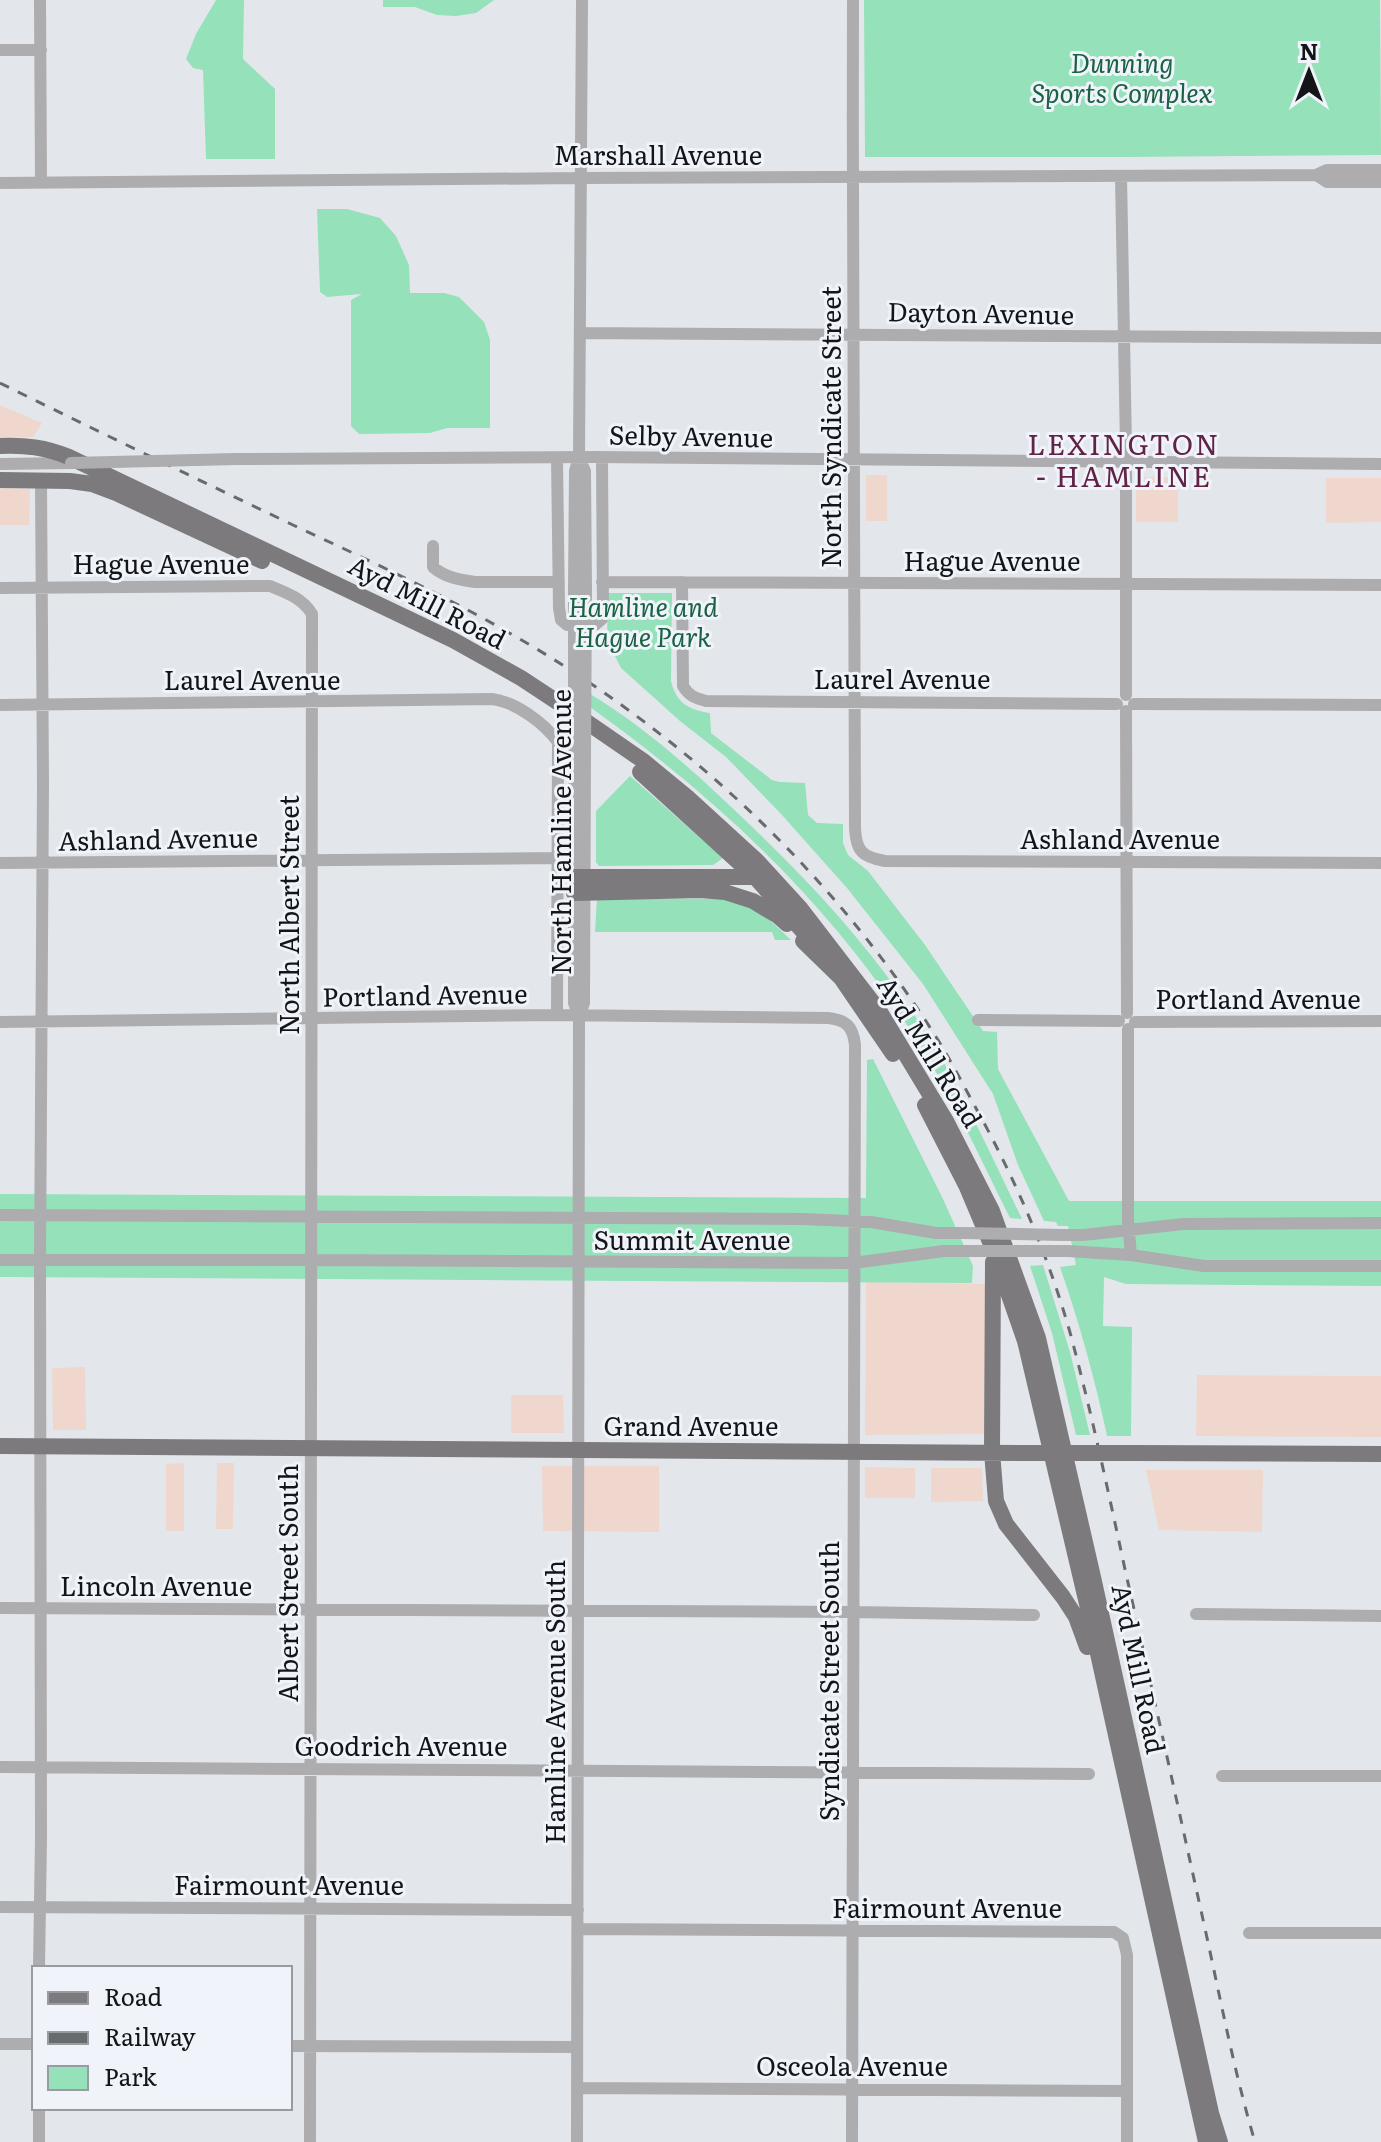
<svg xmlns="http://www.w3.org/2000/svg" width="1381" height="2142" viewBox="0 0 1381 2142" font-family="Literata,serif">
<rect width="100%" height="100%" fill="#e3e7ec"/>
<!-- commercial -->
<path fill="#efd7cd" d="M 0,405 L 42,423 L 33,437 L 0,438 Z
M 866,475 L 887,475 L 887,521 L 866,521 Z
M 1136,477 L 1178,477 L 1178,522 L 1136,522 Z
M 1326,478 L 1381,478 L 1381,522 L 1326,523 Z
M 0,488 L 30,489 L 29,525 L 0,525 Z
M 866,1282 L 989,1284 L 987,1434 L 865,1435 Z
M 85,1367 L 86,1430 L 53,1430 L 52,1368 Z
M 1197,1375 L 1381,1376 L 1381,1437 L 1196,1436 Z
M 511,1395 L 563,1395 L 564,1433 L 511,1433 Z
M 184,1463 L 184,1531 L 166,1531 L 166,1464 Z
M 217,1463 L 234,1463 L 233,1529 L 216,1529 Z
M 542,1466 L 659,1466 L 659,1532 L 543,1531 Z
M 865,1467 L 915,1468 L 915,1498 L 865,1498 Z
M 931,1468 L 982,1468 L 983,1501 L 931,1502 Z
M 1146,1470 L 1263,1470 L 1262,1532 L 1159,1530 Z"/>
<!-- green -->
<path fill="#94e1ba" d="M 216,0 L 244,0 L 243,59 L 275,89 L 275,159 L 206,159 L 203,70 L 193,68 L 186,59 L 196,34 Z
M 383,0 L 494,0 L 476,13 L 456,16 L 437,15 L 415,7 L 383,7 Z
M 864,0 L 1380,0 L 1381,155 L 1124,157 L 865,157 Z
M 317,209 L 347,209 L 380,218 L 396,236 L 409,265 L 410,293 L 444,293 L 459,297 L 484,322 L 490,340 L 490,428 L 447,428 L 430,433 L 359,434 L 351,426 L 351,300 L 362,294 L 327,297 L 320,292 Z
M 608,593 L 672,593 L 671,681 C 676,703 689,710 710,713 L 711,733 L 772,780 L 780,782 L 805,783 L 808,815 L 817,823 L 843,824 L 843,843 L 848,855 L 868,871 L 925,945 L 983,1031 L 997,1032 L 998,1069 L 1069,1201 L 1381,1201 L 1381,1286 L 1126,1284 L 1104,1277 L 1103,1326 L 1132,1327 L 1131,1436 L 1107,1436 C 1095,1379 1079,1322 1060,1267 L 1076,1265 L 1068,1226 L 1058,1226 L 1056,1222 L 1044,1221 L 1018,1165 L 993,1094 L 923,984 L 847,888 L 782,815 L 726,757 L 680,721 L 621,668 L 607,640 Z
M 590,694 C 648,729 697,774 746,821 C 809,881 869,945 917,1019 C 958,1081 989,1151 1022,1219 L 1010,1218 C 981,1160 954,1100 920,1045 C 835,908 720,800 590,707 Z
M 630,776 L 723,858 L 713,865 L 599,866 L 596,862 L 596,811 Z
M 597,898 L 729,899 L 756,907 L 791,940 L 775,940 L 772,932 L 595,932 Z
M 873,1059 L 943,1199 L 973,1266 L 972,1283 L 0,1277 L 0,1194 L 866,1198 L 867,1060 Z
M 1043,1265 L 1070,1352 L 1090,1435 L 1076,1435 L 1052,1333 L 1030,1266 Z"/>
<g fill="none" stroke-linecap="round" stroke-linejoin="round">
<!-- minor -->
<path stroke="#adacae" stroke-width="12" d="M 40,0 L 41,183
M 853,0 C 852,276 855,552 855,828 C 856,851 862,857 885,861 L 1381,863
M 0,50 L 41,50
M 1316,175 L 1327,182 L 1381,182
M 1121,176 L 1126,446 L 1126,695
M 0,183 L 581,178 L 1316,175 L 1327,170 L 1381,170
M 580,333 L 1381,338
M 579,457 L 585,471 L 586,591
M 557,458 L 559,608 L 561,620 L 567,625 L 595,625 L 602,619 L 603,610 L 602,458
M 237,459 L 594,457 L 1381,464
M 0,464 L 71,463
M 433,546 L 433,567 C 444,577 460,580 475,582 L 559,582
M 602,582 L 1381,585
M 682,582 L 683,686 C 689,696 695,698 706,701 L 1117,704
M 0,588 L 270,586 C 287,593 302,598 312,614 L 310,2142
M 574,592 L 575,471 L 579,457 L 582,0
M 1134,704 L 1381,705
M 0,705 L 492,699 C 516,702 544,723 558,742 L 557,1015
M 1126,711 L 1127,1013
M 574,756 L 574,1003 L 579,1016
M 0,863 L 557,858
M 978,1020 L 1119,1021
M 0,1022 L 557,1015 L 828,1018 C 846,1020 853,1026 855,1045 L 852,2142
M 1135,1022 L 1381,1021
M 1128,1029 L 1128,1221 L 1131,1255
M 0,1215 L 803,1219 L 871,1222 L 936,1233 L 962,1233
M 1062,1235 L 1083,1235 L 1183,1224 L 1381,1223
M 1068,1251 L 1131,1255 L 1204,1266 L 1381,1266
M 0,1260 L 311,1260 L 853,1263 L 944,1251 L 969,1251
M 0,1608 L 853,1612 L 1034,1615
M 1196,1614 L 1381,1616
M 0,1767 L 1089,1774
M 1222,1776 L 1381,1776
M 0,1907 L 578,1910
M 578,1929 L 1114,1932 L 1123,1938 L 1127,1955 L 1127,2142
M 1249,1933 L 1381,1933
M 39,1968 L 41,1838 L 40,1261 L 43,784 L 41,481
M 0,2044 L 34,2044
M 290,2046 L 577,2047
M 577,2088 L 1126,2091
M 39,2142 L 39,2108
M 577,2142 L 579,1016 L 584,1003 L 585,755"/>
<!-- major -->
<path stroke="#7d7a7e" stroke-width="16" d="M 0,446 C 25,445 45,447 69,457 L 453,640 L 521,678 L 565,707 L 642,760 L 687,797 L 757,861 L 800,908 L 880,1012 L 946,1121 L 992,1211 L 1038,1338 L 1093,1577 L 1211,2113 L 1220,2142
M 0,480 L 70,481 L 92,484 L 116,493 L 262,561
M 640,772 L 755,877 L 814,944
M 573,877 L 758,877
M 574,893 L 700,890 L 725,892 L 753,901 L 778,916 L 787,924
M 803,941 L 841,978
M 841,978 L 893,1054
M 925,1105 L 966,1185 L 993,1249 L 1025,1341 L 1087,1604 L 1206,2142
M 993,1262 L 992,1452 L 996,1501 L 1006,1524 L 1063,1597 L 1076,1617 L 1087,1647
M 0,1446 L 1022,1453
M 1133,1453 L 1381,1454"/>
<!-- rail -->
<path stroke="#686b6d" stroke-width="3" stroke-dasharray="10 10" stroke-linecap="butt" d="M 0,383 C 97,431 195,478 293,525 C 392,571 491,617 581,677 C 724,772 847,895 938,1040 C 954,1066 968,1094 983,1121 C 1020,1190 1050,1261 1071,1336 C 1092,1415 1109,1495 1126,1574 C 1152,1688 1177,1802 1202,1915 C 1219,1991 1233,2068 1255,2142"/>
<!-- minor-bridge -->
<path stroke="#adacae" stroke-width="12" d="M 71,463 L 237,459
M 585,755 L 586,591
M 574,756 L 574,592
M 962,1233 L 1062,1235
M 969,1251 L 1068,1251"/>
<!-- major-bridge -->
<path stroke="#7d7a7e" stroke-width="16" d="M 1022,1453 L 1133,1453"/>
</g>
<g text-anchor="middle" stroke-width="6" stroke-linejoin="round" paint-order="stroke">
<!-- park labels -->
<g font-size="26" font-style="italic" fill="#1a6244" stroke="#f0f4fa">
<text x="1122" y="73">Dunning<tspan x="1122" dy="30">Sports Complex</tspan></text>
<text x="643" y="617">Hamline and<tspan x="643" dy="30">Hague Park</tspan></text>
</g>
<!-- street labels -->
<g font-size="26" fill="#131516" stroke="#f0f4fa">
<text x="658" y="165">Marshall Avenue</text>
<text transform="translate(981 314) rotate(1)" y="9">Dayton Avenue</text>
<text transform="translate(832 427) rotate(-90)" y="9">North Syndicate Street</text>
<text transform="translate(691 437) rotate(1)" y="9">Selby Avenue</text>
<text x="992" y="571">Hague Avenue</text>
<text x="161" y="574">Hague Avenue</text>
<text transform="translate(427 603) rotate(27)" y="9">Ayd Mill Road</text>
<text x="902" y="689">Laurel Avenue</text>
<text x="252" y="690">Laurel Avenue</text>
<text transform="translate(562 832) rotate(-90)" y="9">North Hamline Avenue</text>
<text transform="translate(158 840) rotate(-1)" y="9">Ashland Avenue</text>
<text x="1120" y="849">Ashland Avenue</text>
<text transform="translate(290 915) rotate(-90)" y="9">North Albert Street</text>
<text transform="translate(425 996) rotate(-1)" y="9">Portland Avenue</text>
<text x="1258" y="1009">Portland Avenue</text>
<text transform="translate(929 1052) rotate(58)" y="9">Ayd Mill Road</text>
<text x="692" y="1250">Summit Avenue</text>
<text x="691" y="1436">Grand Avenue</text>
<text transform="translate(289 1583) rotate(-90)" y="9">Albert Street South</text>
<text x="156" y="1596">Lincoln Avenue</text>
<text transform="translate(1138 1669) rotate(78)" y="9">Ayd Mill Road</text>
<text transform="translate(830 1681) rotate(-90)" y="9">Syndicate Street South</text>
<text transform="translate(556 1702) rotate(-90)" y="9">Hamline Avenue South</text>
<text x="401" y="1756">Goodrich Avenue</text>
<text x="289" y="1895">Fairmount Avenue</text>
<text x="947" y="1918">Fairmount Avenue</text>
<text x="852" y="2076">Osceola Avenue</text>
</g>
<!-- neighbourhood labels -->
<g font-size="28" letter-spacing="2" fill="#612346" stroke="#f0f4fa">
<text x="1124" y="455">LEXINGTON<tspan x="1124" dy="32">- HAMLINE</tspan></text>
</g>
</g>
<!-- legend -->
<rect x="32" y="1966" width="260" height="144" fill="#f0f4fa" stroke="#989b9f" stroke-width="2"/>
<rect x="48" y="1992" width="40" height="12" fill="#7d7a7e" stroke="#989b9f" stroke-width="2"/>
<text x="104" y="2006" font-size="24" fill="#131516">Road</text>
<rect x="48" y="2032" width="40" height="12" fill="#686b6d" stroke="#989b9f" stroke-width="2"/>
<text x="104" y="2046" font-size="24" fill="#131516">Railway</text>
<rect x="48" y="2066" width="40" height="24" fill="#94e1ba" stroke="#989b9f" stroke-width="2"/>
<text x="104" y="2086" font-size="24" fill="#131516">Park</text>
<!-- north arrow -->
<g transform="translate(1309 72)" stroke="#f0f4fa" stroke-width="6" paint-order="stroke">
<path d="M0-6L14 30L0 20L-14 30Z" fill="#131516"/>
<text y="-12" font-size="22" font-weight="bold" text-anchor="middle" fill="#131516">N</text>
</g>
</svg>
